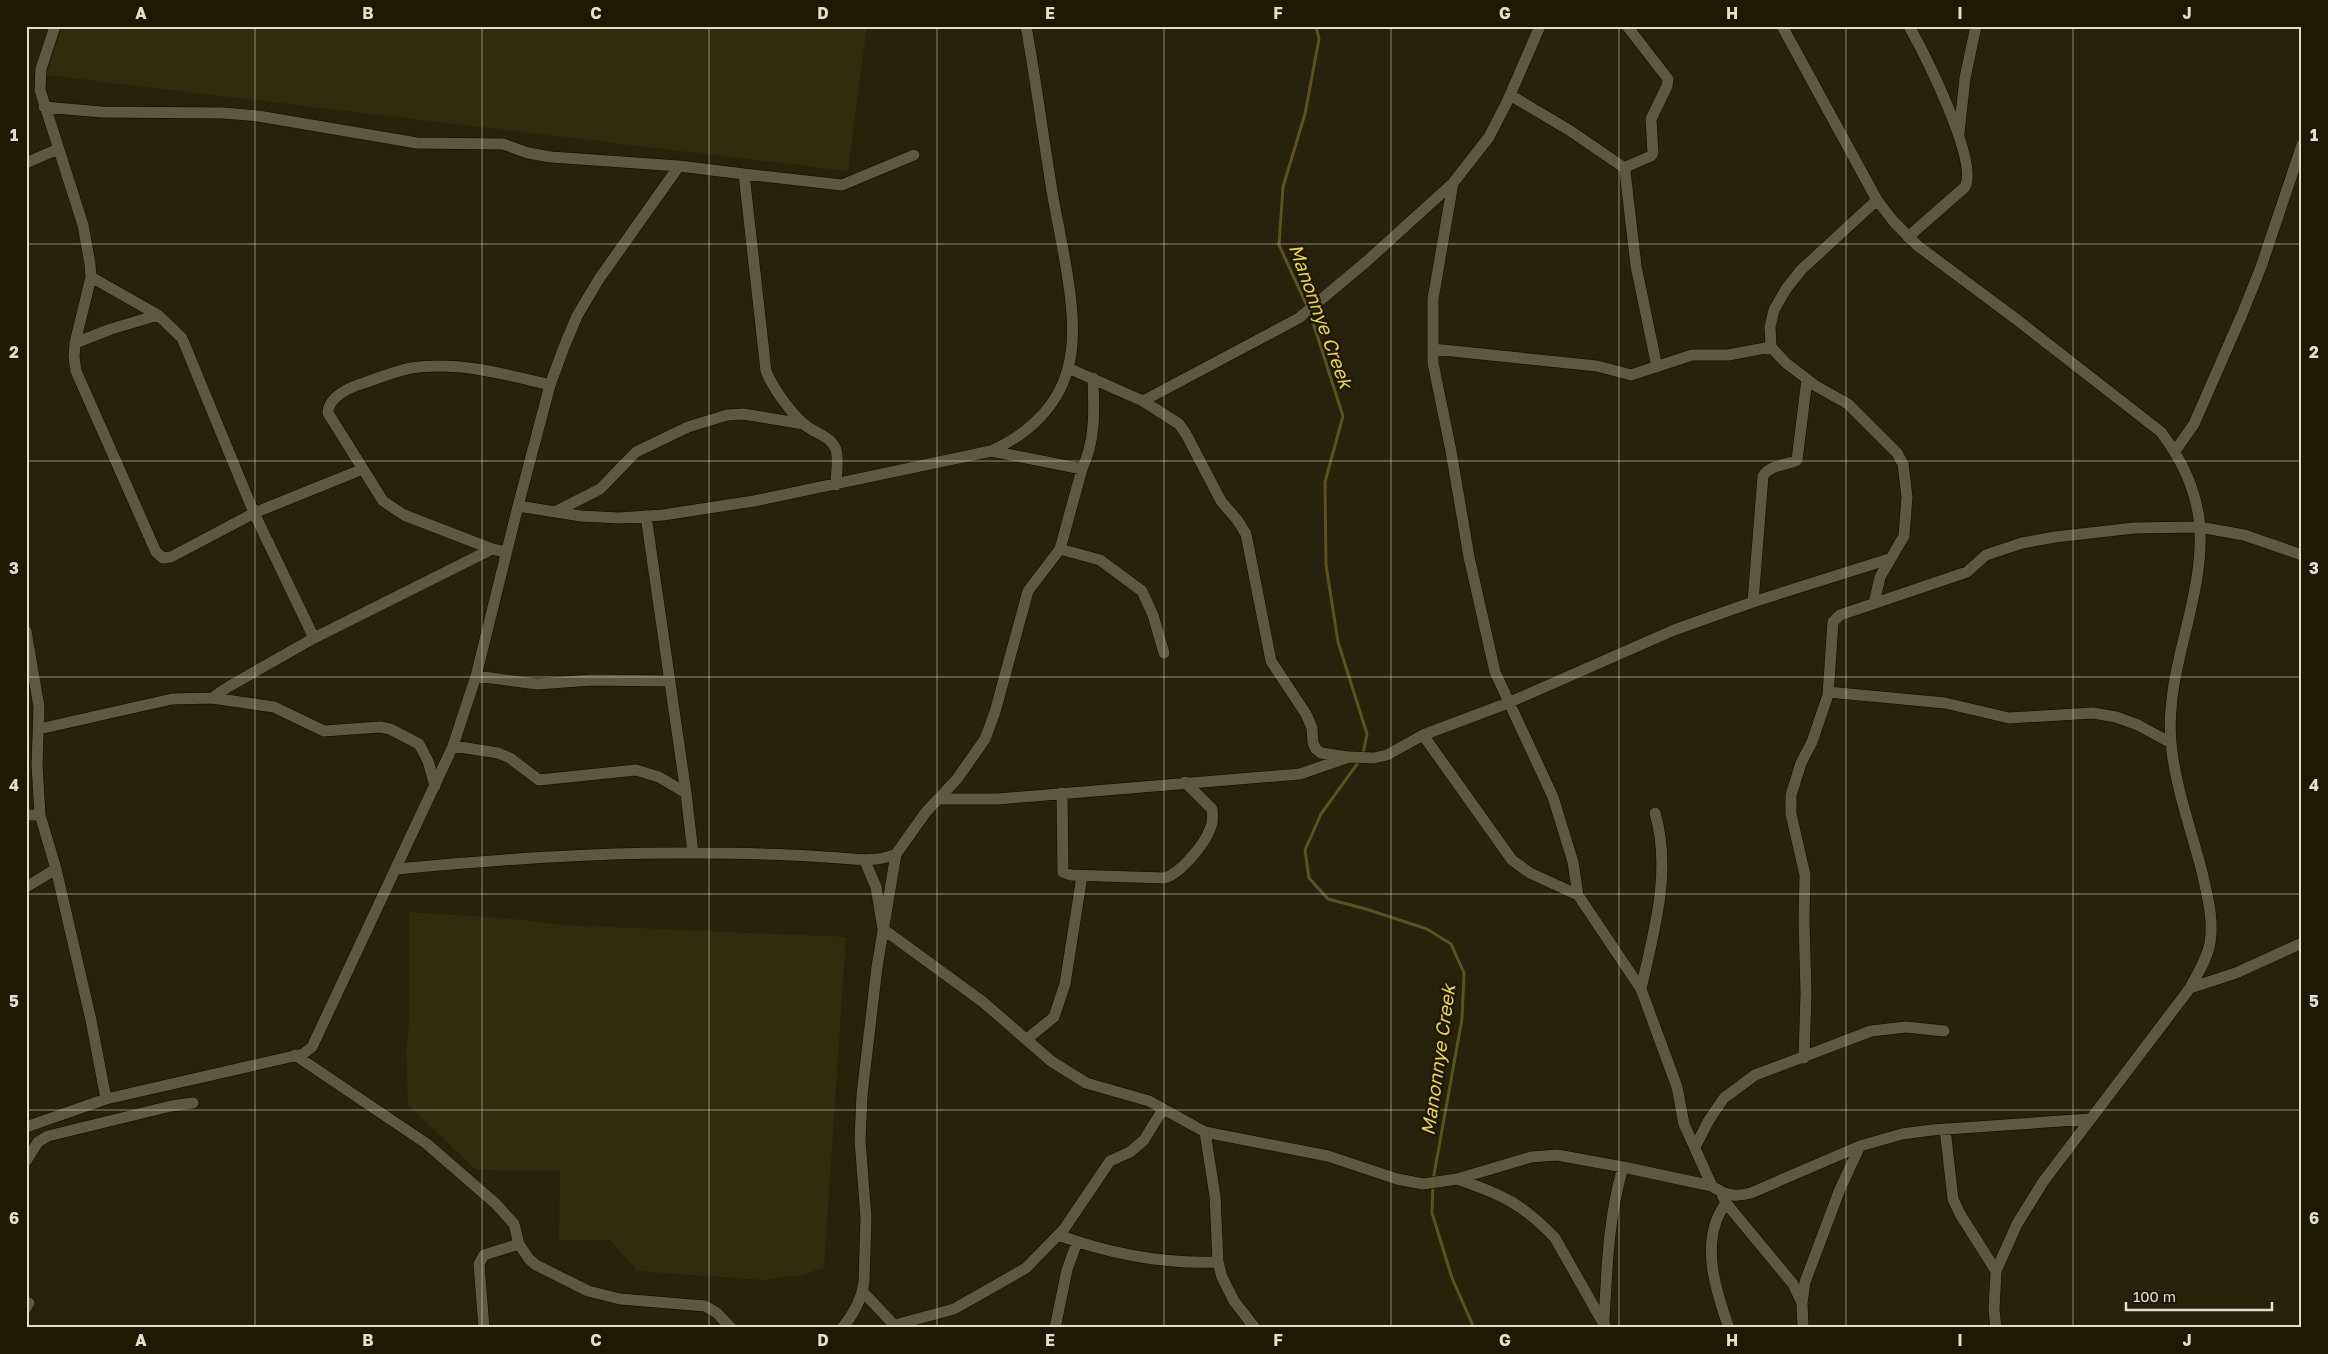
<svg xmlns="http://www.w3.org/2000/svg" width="2328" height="1354" viewBox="0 0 2328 1354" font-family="'Golos Text',sans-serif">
<rect width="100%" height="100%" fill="#26220c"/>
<!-- built -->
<path fill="#312c0d" d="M 62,26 L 867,26 L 848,171 L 46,75 Z
M 409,912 L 526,920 L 561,925 L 846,937 L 824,1268 L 802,1275 L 762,1280 L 637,1271 L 610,1240 L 559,1240 L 560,1171 L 476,1170 L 408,1105 L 406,1052 L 409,1021 Z"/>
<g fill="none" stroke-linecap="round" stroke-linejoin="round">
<!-- stream -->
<path stroke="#5b521c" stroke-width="3" d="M 1308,308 L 1279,245 L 1283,187 L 1305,114 L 1319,39 L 1316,26
M 1310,313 L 1343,416 L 1325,482 L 1326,565 L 1338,642 L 1367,734 L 1363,754
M 1360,760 L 1321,814 L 1305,850 L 1309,878 L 1328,899 L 1366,909 L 1427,929 L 1451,944 L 1464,973 L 1462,1019 L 1433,1180
M 1433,1186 L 1432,1213 L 1452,1278 L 1474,1328"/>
<defs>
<path id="minor" d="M 55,26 L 41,69 L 40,90 L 83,225 L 90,264 L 91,277 L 75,343 L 74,357 L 76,371 L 156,552 L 163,558 L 171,557 L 254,513 L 363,469
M 1627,26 L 1668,79 L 1667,86 L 1651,119 L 1653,153 L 1651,156 L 1628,166 L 1625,171 L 1636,266 L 1657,367
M 1782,26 L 1877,200 L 1894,222 L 1918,246 L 2016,319 L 2161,432 C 2181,459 2194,485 2199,518 C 2208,594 2164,667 2171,743 C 2175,786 2191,829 2202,872 C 2207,895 2214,918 2210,943 C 2207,959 2198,973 2190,988 L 2043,1182 L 2017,1224 L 1996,1271 L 1994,1310 L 1996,1328
M 1510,95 L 1569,130 L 1626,169
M 44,107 L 102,112 L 223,113 L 258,116 L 417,143 L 503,144 L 528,153 L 551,157 L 679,166 L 744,174 L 766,371 C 773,388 790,412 804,424 C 813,433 832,436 836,450 C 839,460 836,475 836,485
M 1959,133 L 1965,78 L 1976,26
M 26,163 L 58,149
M 744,174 L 842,185 L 914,155
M 1453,183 L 1433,299 L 1433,363 L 1451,451 L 1469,557 L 1495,672 L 1553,797 L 1573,862 L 1578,895 L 1641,989 L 1677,1087 L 1684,1124 L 1712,1186
M 1908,237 L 1965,187 C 1979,161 1924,53 1909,26
M 91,277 L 158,315 L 182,338 L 254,513 L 314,638
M 75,343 L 111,329 L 158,315
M 1433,349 L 1597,366 L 1631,375 L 1692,355 L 1728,355 L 1771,347
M 1068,368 L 1143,401 L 1299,318 L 1367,261 L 1453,183 L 1489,137 L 1507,102 L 1540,26
M 1143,401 L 1179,424 L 1186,434 L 1221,501 L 1238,521 L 1246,534 L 1271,661 L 1306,714 L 1312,728 L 1313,743 L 1316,749 L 1321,753 L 1348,757
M 2175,451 L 2194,424 L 2243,312 L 2261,267 L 2302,145
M 1082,469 C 1096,439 1094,410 1093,378
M 518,506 L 581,516 L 619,518 L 663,515 L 754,501 L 991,451 C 1027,435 1058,407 1068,368 C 1082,320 1060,241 1052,191 C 1043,136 1036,81 1026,26
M 555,512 L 600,489 L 636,452 L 688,427 L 727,415 L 743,414 L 804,424
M 646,516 L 686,793 L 693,853
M 492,549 L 404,515 L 383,501 L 328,413 C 328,397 350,387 364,383 C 379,378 395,371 411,368 C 458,361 505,374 550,385
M 1060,549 L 1100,560 L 1142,591 L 1153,615 L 1164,653
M 1753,602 L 1763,476 C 1771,464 1785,466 1797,460 L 1807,379
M 1874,603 L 1880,577 L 1904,536 L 1907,497 L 1903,464 L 1897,453 L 1848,404 L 1816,386 L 1786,363 L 1771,347 L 1770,327 L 1774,310 L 1786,289 L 1801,270 L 1877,200
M 26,631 L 39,707 L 37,765 L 40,815 L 56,869 L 91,1020 L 106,1099
M 476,676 L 537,684 L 592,680 L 670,681
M 1828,692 L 1945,703 L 2009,718 L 2093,713 L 2116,717 L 2138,725 L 2171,743
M 212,698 L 274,707 L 324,731 L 380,727 L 390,729 L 419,744 L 428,761 L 435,786
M 39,729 L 172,699 L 212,698 L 228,687 L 314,638 L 492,549 L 506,552
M 1423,735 L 1512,860 L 1530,873 L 1578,895
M 453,746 L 498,753 L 510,758 L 539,780 L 636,770 L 659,777 L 686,793
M 1062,793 L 1063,872 L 1071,875 L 1164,878 C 1179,875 1205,844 1210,829 C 1213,823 1213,816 1212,809 L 1185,782
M 938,799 L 997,799 L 1300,774 L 1349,757 L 1374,758 L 1387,755 L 1423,735 L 1508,703 L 1674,630 L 1753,602 L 1889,559
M 26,815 L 40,815
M 865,861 L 876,887 L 883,929 L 983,1002 L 1051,1061 L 1086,1083 L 1149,1101 L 1205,1132 L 1328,1156 L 1397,1179 L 1423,1184 L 1457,1179 L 1531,1157 L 1557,1155 L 1623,1167 L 1712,1186 C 1726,1196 1735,1197 1751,1193 L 1860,1146 L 1902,1134 L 1932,1130 L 2090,1119
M 397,869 C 495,860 594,852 693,853 C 737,853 781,854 825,857 C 850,858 872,864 896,854
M 26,887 L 56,869
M 2190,988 L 2236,973 L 2302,943
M 1641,989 C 1654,931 1672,871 1655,813
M 1027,1039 L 1054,1017 L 1065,984 L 1082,876
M 295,1055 L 427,1144 L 496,1204 L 514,1224 L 519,1244 L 529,1259 L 536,1265 L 588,1291 L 620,1299 L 705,1306 L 717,1313 L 731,1328
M 1804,1058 L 1806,993 L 1804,920 L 1805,875 L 1791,814 L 1791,795 L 1801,763 L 1812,742 L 1828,695 L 1833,622 L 1840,615 L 1967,572 L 1986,555 L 2022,543 L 2055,537 L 2134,528 L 2199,527 L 2244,535 L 2302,555
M 26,1127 L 106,1099 L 303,1054 L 312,1047 L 453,746 L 476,676 L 518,506 L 550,385 L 564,347 L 577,316 L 599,279 L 679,166
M 1945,1129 L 1953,1199 L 1960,1214 L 1996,1271
M 1205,1132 L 1215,1196 L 1218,1262 L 1222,1277 L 1234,1301 L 1255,1328
M 1695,1147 L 1709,1120 L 1724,1098 L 1755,1075 L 1871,1031 L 1906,1027 L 1944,1031
M 26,1161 L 38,1142 L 48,1136 L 171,1106 L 193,1103
M 1457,1179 C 1501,1194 1523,1204 1555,1238 L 1606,1328
M 1721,1192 L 1726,1203 C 1699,1239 1715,1289 1729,1328
M 1726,1203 L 1793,1284 L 1802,1303
M 1058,1235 C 1110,1254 1163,1264 1218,1262
M 863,1292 L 897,1328
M 26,1308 L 29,1303
M 1604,1322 C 1607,1268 1608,1219 1623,1167
M 895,1325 L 954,1309 L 1026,1268 L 1064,1229 L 1110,1161 L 1130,1152 L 1144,1140 L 1163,1109
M 1803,1326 L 1802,1303 L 1805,1282 L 1840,1189 L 1860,1146
M 484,1328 L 479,1264 L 484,1255 L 519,1244
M 842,1328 C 853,1315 862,1298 864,1282 L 866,1218 L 860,1140 L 862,1095 L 877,967 L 896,854 L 926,812 L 957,779 L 985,739 L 995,712 L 1028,591 L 1060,549 L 1082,469 L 991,451
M 1055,1328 L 1067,1270 L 1077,1242"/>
</defs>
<!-- minor casing -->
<use href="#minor" stroke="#0f0b00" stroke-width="12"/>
<!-- minor -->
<use href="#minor" stroke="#5d5941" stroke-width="11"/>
</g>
<!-- grid -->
<path fill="none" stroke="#e1dfd1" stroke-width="1" stroke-opacity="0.55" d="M 255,26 L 255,1328M 482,26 L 482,1328M 709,26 L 709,1328M 937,26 L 937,1328M 1164,26 L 1164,1328M 1391,26 L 1391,1328M 1619,26 L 1619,1328M 1846,26 L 1846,1328M 2073,26 L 2073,1328M 26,244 L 2302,244M 26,461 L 2302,461M 26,677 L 2302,677M 26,894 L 2302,894M 26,1110 L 2302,1110"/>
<g text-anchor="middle" stroke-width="5" stroke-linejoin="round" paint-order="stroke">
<!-- water labels -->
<g font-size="19" font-style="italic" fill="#ead34b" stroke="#1d1903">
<text transform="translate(1321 316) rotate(70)" y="7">Manonnye Creek</text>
<text transform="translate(1438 1060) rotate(-82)" y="7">Manonnye Creek</text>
</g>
</g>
<!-- border -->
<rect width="2328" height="1354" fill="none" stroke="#1d1903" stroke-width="55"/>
<!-- scale -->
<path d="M2126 1302v8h146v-8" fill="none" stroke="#e1dfd1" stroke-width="2.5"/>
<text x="2133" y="1302" font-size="15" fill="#e1dfd1" stroke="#1d1903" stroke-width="4" paint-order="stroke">100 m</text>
<rect x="28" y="28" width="2272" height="1298" fill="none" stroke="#e1dfd1" stroke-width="2"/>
<g font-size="16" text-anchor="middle" font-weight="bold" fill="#e1dfd1">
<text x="141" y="19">A</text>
<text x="368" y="19">B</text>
<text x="596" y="19">C</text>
<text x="823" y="19">D</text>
<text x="1050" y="19">E</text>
<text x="1278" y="19">F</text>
<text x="1505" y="19">G</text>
<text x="1732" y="19">H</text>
<text x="1960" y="19">I</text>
<text x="2187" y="19">J</text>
<text x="14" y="141">1</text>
<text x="2314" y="141">1</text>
<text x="14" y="358">2</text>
<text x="2314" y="358">2</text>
<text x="14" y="574">3</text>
<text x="2314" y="574">3</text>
<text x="14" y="791">4</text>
<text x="2314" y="791">4</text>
<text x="14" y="1007">5</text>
<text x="2314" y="1007">5</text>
<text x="14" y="1224">6</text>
<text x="2314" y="1224">6</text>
<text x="141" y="1346">A</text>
<text x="368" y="1346">B</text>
<text x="596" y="1346">C</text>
<text x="823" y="1346">D</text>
<text x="1050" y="1346">E</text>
<text x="1278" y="1346">F</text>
<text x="1505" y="1346">G</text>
<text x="1732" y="1346">H</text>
<text x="1960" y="1346">I</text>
<text x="2187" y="1346">J</text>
</g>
</svg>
